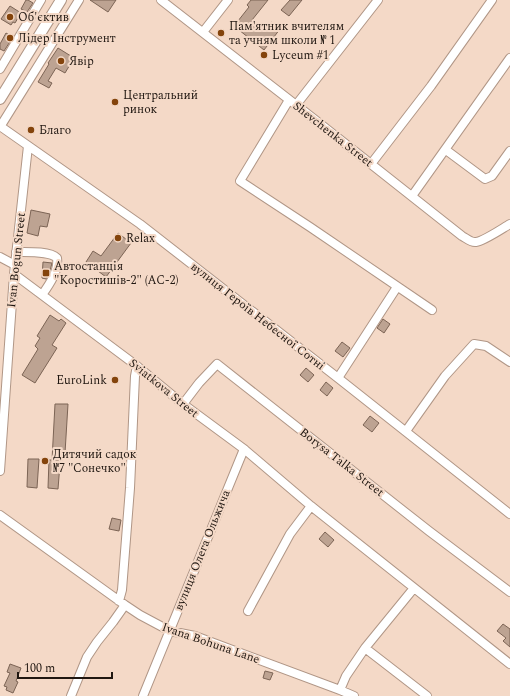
<svg xmlns="http://www.w3.org/2000/svg" width="510" height="696" viewBox="0 0 510 696" font-family="Spectral,serif">
<rect width="100%" height="100%" fill="#f4d9c7"/>
<!-- building -->
<path fill="#bda392" stroke="#7c6455" d="M 26,0 L 28,0 L 33,3 L 27,12 L 21,9 Z
M 90,0 L 116,0 L 108,12 Z
M 251,0 L 268,0 L 252,20 L 265,31 L 271,22 L 280,29 L 264,50 L 234,26 L 249,7 L 247,5 Z
M 290,0 L 302,0 L 289,16 L 281,10 Z
M 10,6 L 21,13 L 15,23 L 13,22 L 11,25 L 1,19 Z
M 6,33 L 13,37 L 4,51 L 0,49 L 0,44 Z
M 58,48 L 74,58 L 65,73 L 56,68 L 48,81 L 52,83 L 49,88 L 38,82 L 49,64 L 48,63 Z
M 31,210 L 50,214 L 47,227 L 40,226 L 38,236 L 27,233 Z
M 118,233 L 131,243 L 106,277 L 86,262 L 93,251 L 101,256 Z
M 43,262 L 52,263 L 50,271 L 46,279 L 42,278 Z
M 50,315 L 59,321 L 61,319 L 66,323 L 52,345 L 57,348 L 35,383 L 22,375 L 38,349 L 35,346 L 40,338 L 37,336 Z
M 383,319 L 390,324 L 384,333 L 377,328 Z
M 342,342 L 350,348 L 343,357 L 335,351 Z
M 306,368 L 314,375 L 308,382 L 300,375 Z
M 326,382 L 333,388 L 327,396 L 320,390 Z
M 55,404 L 68,404 L 65,453 L 63,452 L 62,464 L 60,464 L 58,489 L 48,488 L 49,460 L 52,460 Z
M 370,416 L 379,423 L 372,432 L 363,425 Z
M 28,459 L 39,459 L 37,488 L 27,487 Z
M 112,518 L 121,520 L 119,531 L 109,529 Z
M 325,532 L 334,540 L 328,547 L 319,539 Z
M 503,624 L 510,629 L 510,647 L 503,641 L 506,638 L 497,631 Z
M 10,664 L 21,668 L 16,681 L 18,682 L 13,693 L 6,690 L 7,687 L 4,686 L 10,673 L 7,672 Z
M 265,671 L 273,673 L 270,680 L 263,678 Z"/>
<g fill="none" stroke-linecap="round" stroke-linejoin="round">
<defs>
<path id="minor" d="M 161,0 L 314,119 L 462,236 C 466,238 471,243 476,242 C 484,241 503,228 510,224
M 203,32 L 228,0
M 0,69 L 41,0
M 289,100 L 240,181 L 310,227 L 432,310
M 296,105 L 378,0
M 0,126 L 140,224 L 338,378 L 510,514
M 0,127 L 79,0
M 446,150 L 485,179 L 492,176 L 510,151
M 371,164 L 431,86 L 492,0
M 412,196 L 510,58
M 16,252 C 27,252 50,251 57,258 C 59,271 49,285 42,295
M 0,257 L 15,265
M 14,274 L 137,366 L 183,404 L 244,449 L 311,506 L 510,664
M 338,378 L 397,287
M 183,404 L 199,383 L 217,364 L 429,531 L 510,592
M 406,431 L 445,376 L 474,344 L 486,346 L 510,362
M 0,471 L 14,274 L 28,146
M 0,515 L 125,605 L 140,615 L 170,631 L 195,636 L 340,690 L 354,696
M 414,588 L 365,648 L 427,696
M 119,601 L 122,590 L 130,488 L 135,376 L 137,366
M 248,611 L 290,534 L 311,506
M 340,690 L 346,676 L 365,648
M 71,696 L 87,657 L 97,642 L 113,622 L 125,605
M 143,696 L 244,449"/>
<path id="major" d="M 0,99 L 61,0"/>
</defs>
<!-- minor casing -->
<use href="#minor" stroke="#b09686" stroke-width="10"/>
<!-- major casing -->
<use href="#major" stroke="#b09686" stroke-width="12"/>
<!-- minor -->
<use href="#minor" stroke="#fff" stroke-width="8"/>
<!-- major -->
<use href="#major" stroke="#fff" stroke-width="10"/>
</g>
<!-- markers -->
<g fill="#84440c" stroke="#f4d9c7" stroke-width="1.5">
<circle cx="10" cy="17" r="4"/>
<circle cx="221" cy="33" r="4"/>
<circle cx="10" cy="38" r="4"/>
<circle cx="264" cy="55" r="4"/>
<circle cx="61" cy="61" r="4"/>
<circle cx="115" cy="102" r="4"/>
<circle cx="31" cy="130" r="4"/>
<circle cx="118" cy="238" r="4"/>
<rect x="42" y="269" width="8" height="8" rx="2"/>
<circle cx="115" cy="380" r="4"/>
<circle cx="45" cy="461" r="4"/>
</g>
<g text-anchor="middle" stroke-width="4" stroke-linejoin="round" paint-order="stroke">
<!-- poi labels -->
<g font-size="12" fill="#201711" stroke="#f4d9c7" text-anchor="start">
<text x="18" y="21">Об'єктив</text>
<text x="229" y="30">Пам'ятник вчителям<tspan x="229" dy="14">та учням школи № 1</tspan></text>
<text x="18" y="42">Лідер Інструмент</text>
<text x="272" y="59">Lyceum #1</text>
<text x="69" y="65">Явір</text>
<text x="123" y="99">Центральний<tspan x="123" dy="14">ринок</tspan></text>
<text x="39" y="134">Благо</text>
<text x="126" y="242">Relax</text>
<text x="54" y="270">Автостанція<tspan x="54" dy="14">"Коростишів-2" (АС-2)</tspan></text>
<text x="107" y="384" text-anchor="end">EuroLink</text>
<text x="53" y="458">Дитячий садок<tspan x="53" dy="14">№7 "Сонечко"</tspan></text>
</g>
<!-- street labels -->
<g font-size="12" fill="#201711" stroke="#f4d9c7">
<text transform="translate(333 134) rotate(38)" y="4">Shevchenka Street</text>
<text transform="translate(16 260) rotate(-84)" y="4">Ivan Bogun Street</text>
<text transform="translate(258 316) rotate(38)" y="4">вулиця Героїв Небесної Сотні</text>
<text transform="translate(164 388) rotate(39)" y="4">Sviatkova Street</text>
<text transform="translate(342 462) rotate(38)" y="4">Borysa Talka Street</text>
<text transform="translate(202 550) rotate(-68)" y="4">вулиця Олега Ольжича</text>
<text transform="translate(211 643) rotate(19)" y="4">Ivana Bohuna Lane</text>
</g>
</g>
<!-- scale -->
<path d="M18 672v6h94v-6" fill="none" stroke="#201711" stroke-width="2"/>
<text x="24" y="672" font-size="12" fill="#201711" stroke="#f4d9c7" stroke-width="3" paint-order="stroke">100 m</text>
</svg>
